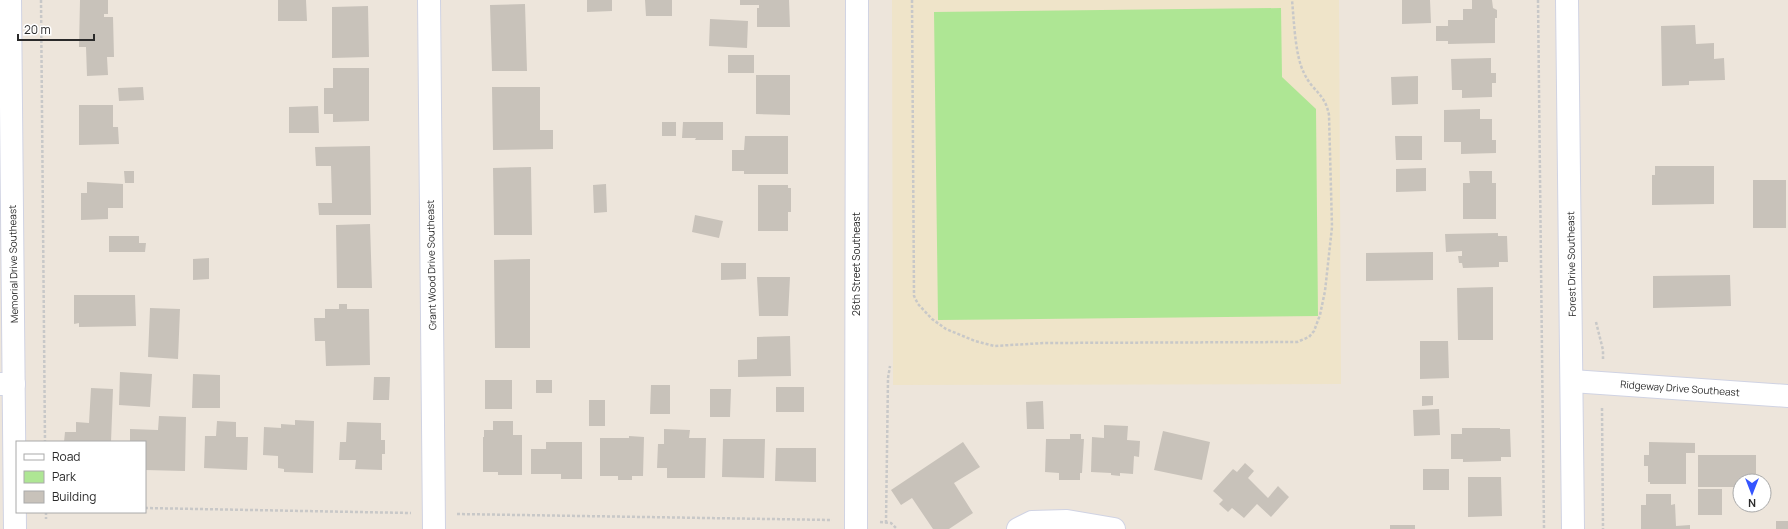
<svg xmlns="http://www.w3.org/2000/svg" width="1788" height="529" viewBox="0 0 1788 529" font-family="Manrope,sans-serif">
<rect width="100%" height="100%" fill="#ede5db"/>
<!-- education -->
<path fill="#efe4c9" d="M 892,0 L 1339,0 L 1341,384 L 893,385 Z"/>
<!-- green -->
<path fill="#aee694" d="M 1281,8 L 1282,77 L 1316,109 L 1318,316 L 938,320 L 934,12 Z"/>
<!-- building -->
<path fill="#c8c2ba" d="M 80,0 L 108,0 L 108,14 L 104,14 L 104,17 L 113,17 L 114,57 L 107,57 L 108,75 L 87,76 L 86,47 L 79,47 Z
M 278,0 L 306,0 L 307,21 L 278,21 Z
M 587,0 L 612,0 L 612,11 L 587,12 Z
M 645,0 L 672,0 L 672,16 L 646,16 Z
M 740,0 L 789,0 L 790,27 L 757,27 L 757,8 L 759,8 L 759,5 L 740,5 Z
M 1402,0 L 1430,0 L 1431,23 L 1402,24 Z
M 1472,0 L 1492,0 L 1493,8 L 1497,10 L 1497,18 L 1495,18 L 1495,43 L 1448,44 L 1448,41 L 1436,41 L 1436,26 L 1448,26 L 1448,20 L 1463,20 L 1463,9 L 1472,9 Z
M 525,4 L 527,71 L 492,71 L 490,5 Z
M 368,6 L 369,57 L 332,58 L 332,7 Z
M 710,19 L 748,21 L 747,48 L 709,46 Z
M 1695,25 L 1696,44 L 1714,43 L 1714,59 L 1724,58 L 1725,80 L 1689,81 L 1689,85 L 1662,86 L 1661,26 Z
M 728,55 L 754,55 L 754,73 L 728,73 Z
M 1491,58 L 1491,73 L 1496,73 L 1496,83 L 1492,83 L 1492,97 L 1462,98 L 1462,90 L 1452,90 L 1451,59 Z
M 333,68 L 369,68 L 369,121 L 333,122 L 333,114 L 324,114 L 324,88 L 333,88 Z
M 756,75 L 790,75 L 790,115 L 756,114 Z
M 1418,76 L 1418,104 L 1392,105 L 1391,77 Z
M 143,87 L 144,100 L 119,101 L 118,88 Z
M 492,87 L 540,87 L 540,130 L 553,130 L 553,149 L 493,150 Z
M 79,105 L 113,105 L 113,127 L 118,127 L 119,144 L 79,145 Z
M 318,106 L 319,133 L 289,133 L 289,107 Z
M 1480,109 L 1480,119 L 1492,119 L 1492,140 L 1496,140 L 1496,153 L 1461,154 L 1461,142 L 1444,142 L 1444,110 Z
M 662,122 L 676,122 L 676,136 L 662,136 Z
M 683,122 L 723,122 L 723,140 L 695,140 L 696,138 L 682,138 Z
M 745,136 L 788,136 L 788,174 L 744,174 L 744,171 L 732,171 L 732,150 L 744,150 Z
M 1395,136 L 1422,136 L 1422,160 L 1396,160 Z
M 370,146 L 371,215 L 319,215 L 318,203 L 332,203 L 331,166 L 316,166 L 315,147 Z
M 1655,166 L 1714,166 L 1714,204 L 1652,205 L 1652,175 L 1655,175 Z
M 531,167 L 532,235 L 494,235 L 493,168 Z
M 1426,168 L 1426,191 L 1396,192 L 1396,169 Z
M 124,171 L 134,171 L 134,183 L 125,183 Z
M 1469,171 L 1492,171 L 1492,183 L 1496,183 L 1496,219 L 1463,219 L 1463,183 L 1470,183 Z
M 1753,180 L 1786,180 L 1786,228 L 1753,228 Z
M 87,182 L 123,184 L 123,208 L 108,208 L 108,219 L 81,220 L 81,193 L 87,193 Z
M 606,184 L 607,212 L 594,213 L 593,185 Z
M 758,185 L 788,185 L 788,188 L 791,188 L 791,212 L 788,212 L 788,231 L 758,231 Z
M 695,215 L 723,221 L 719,238 L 692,232 Z
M 370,224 L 372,288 L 337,288 L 336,225 Z
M 1498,233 L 1498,236 L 1507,236 L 1508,262 L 1499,262 L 1499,267 L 1463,268 L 1462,263 L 1459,263 L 1458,256 L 1462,256 L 1462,251 L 1446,252 L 1445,234 Z
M 109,236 L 139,236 L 139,243 L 146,243 L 145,252 L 109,252 Z
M 1433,252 L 1433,280 L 1366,281 L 1366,253 Z
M 209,258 L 209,279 L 193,280 L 193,259 Z
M 530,259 L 530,348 L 495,348 L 494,260 Z
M 721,263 L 746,263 L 746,279 L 721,280 Z
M 1730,275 L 1731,306 L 1653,308 L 1653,276 Z
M 757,277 L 790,277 L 788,316 L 759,316 Z
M 1493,287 L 1493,340 L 1458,340 L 1457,288 Z
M 74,295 L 135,295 L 136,326 L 79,327 L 79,323 L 74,324 Z
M 339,304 L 347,304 L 347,309 L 369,309 L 370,365 L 326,366 L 325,341 L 315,341 L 314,318 L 325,318 L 325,309 L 339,309 Z
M 150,308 L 180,309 L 178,359 L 148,357 Z
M 790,336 L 791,376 L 738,377 L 738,360 L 757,359 L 757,337 Z
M 1420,341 L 1448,341 L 1449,378 L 1420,379 Z
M 120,372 L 152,374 L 150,407 L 119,405 Z
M 193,374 L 220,375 L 220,408 L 192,408 Z
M 374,377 L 390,377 L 389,400 L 373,400 Z
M 485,380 L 512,380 L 512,409 L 485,409 Z
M 536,380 L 552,380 L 552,393 L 536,393 Z
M 651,385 L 670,385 L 670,414 L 650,414 Z
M 776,387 L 804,387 L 804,412 L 776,412 Z
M 91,388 L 113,389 L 111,442 L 64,442 L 65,432 L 76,432 L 76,422 L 89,423 Z
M 710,389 L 731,389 L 730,417 L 710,417 Z
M 1422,396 L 1433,396 L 1433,405 L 1422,406 Z
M 589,400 L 605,400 L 605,426 L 589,426 Z
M 1043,401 L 1044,429 L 1027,429 L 1026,402 Z
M 1439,409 L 1440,435 L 1414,436 L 1413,410 Z
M 159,416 L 186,417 L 185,471 L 145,470 L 145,442 L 130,442 L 130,429 L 158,430 Z
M 295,420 L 314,421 L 313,473 L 284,472 L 284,469 L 278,468 L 278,456 L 263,455 L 264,427 L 281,428 L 281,424 L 295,425 Z
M 217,421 L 236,422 L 236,437 L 248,437 L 247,470 L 204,468 L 205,436 L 216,436 Z
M 493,421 L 513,421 L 513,435 L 522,435 L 522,475 L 498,475 L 498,472 L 483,472 L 483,437 L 484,437 L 484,430 L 493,430 Z
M 347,422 L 381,423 L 381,440 L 385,440 L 385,454 L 382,454 L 382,470 L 355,469 L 356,460 L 339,460 L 340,442 L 346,442 Z
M 1104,425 L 1128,426 L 1127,440 L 1140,441 L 1139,457 L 1134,456 L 1133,474 L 1120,473 L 1120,476 L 1111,475 L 1111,473 L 1091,472 L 1092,437 L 1104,438 Z
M 1462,428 L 1500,428 L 1500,429 L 1510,429 L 1511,457 L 1501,457 L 1501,461 L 1463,462 L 1463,459 L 1451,459 L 1451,434 L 1462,434 Z
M 664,429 L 690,430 L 689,438 L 706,438 L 705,478 L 667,478 L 667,468 L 657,468 L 658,444 L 664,444 Z
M 1163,431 L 1210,442 L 1202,480 L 1154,470 Z
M 1070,434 L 1081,434 L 1081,439 L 1084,439 L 1082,473 L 1080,473 L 1080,480 L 1059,480 L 1059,473 L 1045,472 L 1046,439 L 1070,439 Z
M 629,436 L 644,437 L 643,476 L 632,476 L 632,480 L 618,480 L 618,476 L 600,476 L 600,438 L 629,438 Z
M 723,439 L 765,439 L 764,478 L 722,477 Z
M 546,442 L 582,442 L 582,479 L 561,479 L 561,474 L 531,474 L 531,449 L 546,449 Z
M 963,442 L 980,467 L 954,483 L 973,513 L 949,529 L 933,529 L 912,498 L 901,505 L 891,490 Z
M 1649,442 L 1695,443 L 1695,453 L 1686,453 L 1686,484 L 1650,484 L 1650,482 L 1648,482 L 1648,466 L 1644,466 L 1644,455 L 1649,455 Z
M 776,448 L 816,448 L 816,482 L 775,481 Z
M 1698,455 L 1756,455 L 1756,481 L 1740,481 L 1740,487 L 1698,487 Z
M 1245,463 L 1254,471 L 1248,478 L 1268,498 L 1278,486 L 1289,497 L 1271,517 L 1257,504 L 1244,518 L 1232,508 L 1228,512 L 1219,504 L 1223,500 L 1213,491 L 1233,469 L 1237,472 Z
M 1423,469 L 1449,469 L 1449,490 L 1423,490 Z
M 1468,477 L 1501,477 L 1502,516 L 1468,517 Z
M 1698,489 L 1722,489 L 1722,515 L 1698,515 Z
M 1646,494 L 1671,494 L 1671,505 L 1675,504 L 1676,526 L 1690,525 L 1690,529 L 1641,529 L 1641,505 L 1646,505 Z
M 1776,521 L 1788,521 L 1788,529 L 1776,529 Z
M 1390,525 L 1415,525 L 1415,529 L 1390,529 Z"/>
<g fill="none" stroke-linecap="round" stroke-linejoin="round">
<defs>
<path id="minor" d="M 429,0 L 434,529
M 1572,381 L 1788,396
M 0,384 L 14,384
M 856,529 L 857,0
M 1018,529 L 1032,522 L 1067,521 L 1114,529"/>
<path id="tertiary" d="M 10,0 L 15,529
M 1567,0 L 1573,529"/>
</defs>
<!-- minor casing -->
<use href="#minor" stroke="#d0d3e3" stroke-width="24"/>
<!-- tertiary casing -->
<use href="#tertiary" stroke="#d0d3e3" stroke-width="24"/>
<!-- path -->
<path stroke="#c8c8c8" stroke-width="2.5" stroke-dasharray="3 2" stroke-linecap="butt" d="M 41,0 L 45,442
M 912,0 L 914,296 L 918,304 L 932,319 L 946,329 L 975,341 L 994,346 L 1045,343 L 1297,342 L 1309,337 L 1314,331 L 1320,315 L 1325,291 L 1332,227 L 1329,115 C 1325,93 1312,91 1304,73 C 1295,56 1294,20 1292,0
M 1538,0 L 1544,529
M 1596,322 L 1603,350 L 1603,359
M 1602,408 L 1603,529
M 145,508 L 411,513
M 46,512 L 46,519
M 457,514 L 832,520
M 880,522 L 891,523 L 897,529
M 886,523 L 888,378 L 890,366"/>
<!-- minor -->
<use href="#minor" stroke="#fff" stroke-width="22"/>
<!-- tertiary -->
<use href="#tertiary" stroke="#fff" stroke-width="22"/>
</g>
<g text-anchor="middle" stroke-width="3.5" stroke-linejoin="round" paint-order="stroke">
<!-- street labels -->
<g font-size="10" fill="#2a2a2a" stroke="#fff">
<text transform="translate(13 264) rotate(-91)" y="4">Memorial Drive Southeast</text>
<text transform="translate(856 264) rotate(-90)" y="4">26th Street Southeast</text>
<text transform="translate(1571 264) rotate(-91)" y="4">Forest Drive Southeast</text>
<text transform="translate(431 265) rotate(-91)" y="4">Grant Wood Drive Southeast</text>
<text transform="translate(1680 388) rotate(4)" y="4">Ridgeway Drive Southeast</text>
</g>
</g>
<!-- legend -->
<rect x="16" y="441" width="130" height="72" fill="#ffffff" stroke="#aaaaaa"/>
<rect x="24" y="454" width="20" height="6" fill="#ffffff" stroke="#aaaaaa"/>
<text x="52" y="461" font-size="12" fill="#2a2a2a">Road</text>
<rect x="24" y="471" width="20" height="12" fill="#aee694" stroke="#aaaaaa"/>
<text x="52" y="481" font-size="12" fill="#2a2a2a">Park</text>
<rect x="24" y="491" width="20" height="12" fill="#c8c2ba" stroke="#aaaaaa"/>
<text x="52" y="501" font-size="12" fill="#2a2a2a">Building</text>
<!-- north arrow -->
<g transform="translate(1752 493) rotate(180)"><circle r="19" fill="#ffffff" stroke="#aaaaaa"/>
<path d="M0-3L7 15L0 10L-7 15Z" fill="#3555ff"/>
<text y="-6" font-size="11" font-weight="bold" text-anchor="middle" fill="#2a2a2a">N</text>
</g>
<!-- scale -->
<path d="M18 34v6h76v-6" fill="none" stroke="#2a2a2a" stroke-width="2"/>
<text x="24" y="34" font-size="12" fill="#2a2a2a" stroke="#ffffff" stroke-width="3" paint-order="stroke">20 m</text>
</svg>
